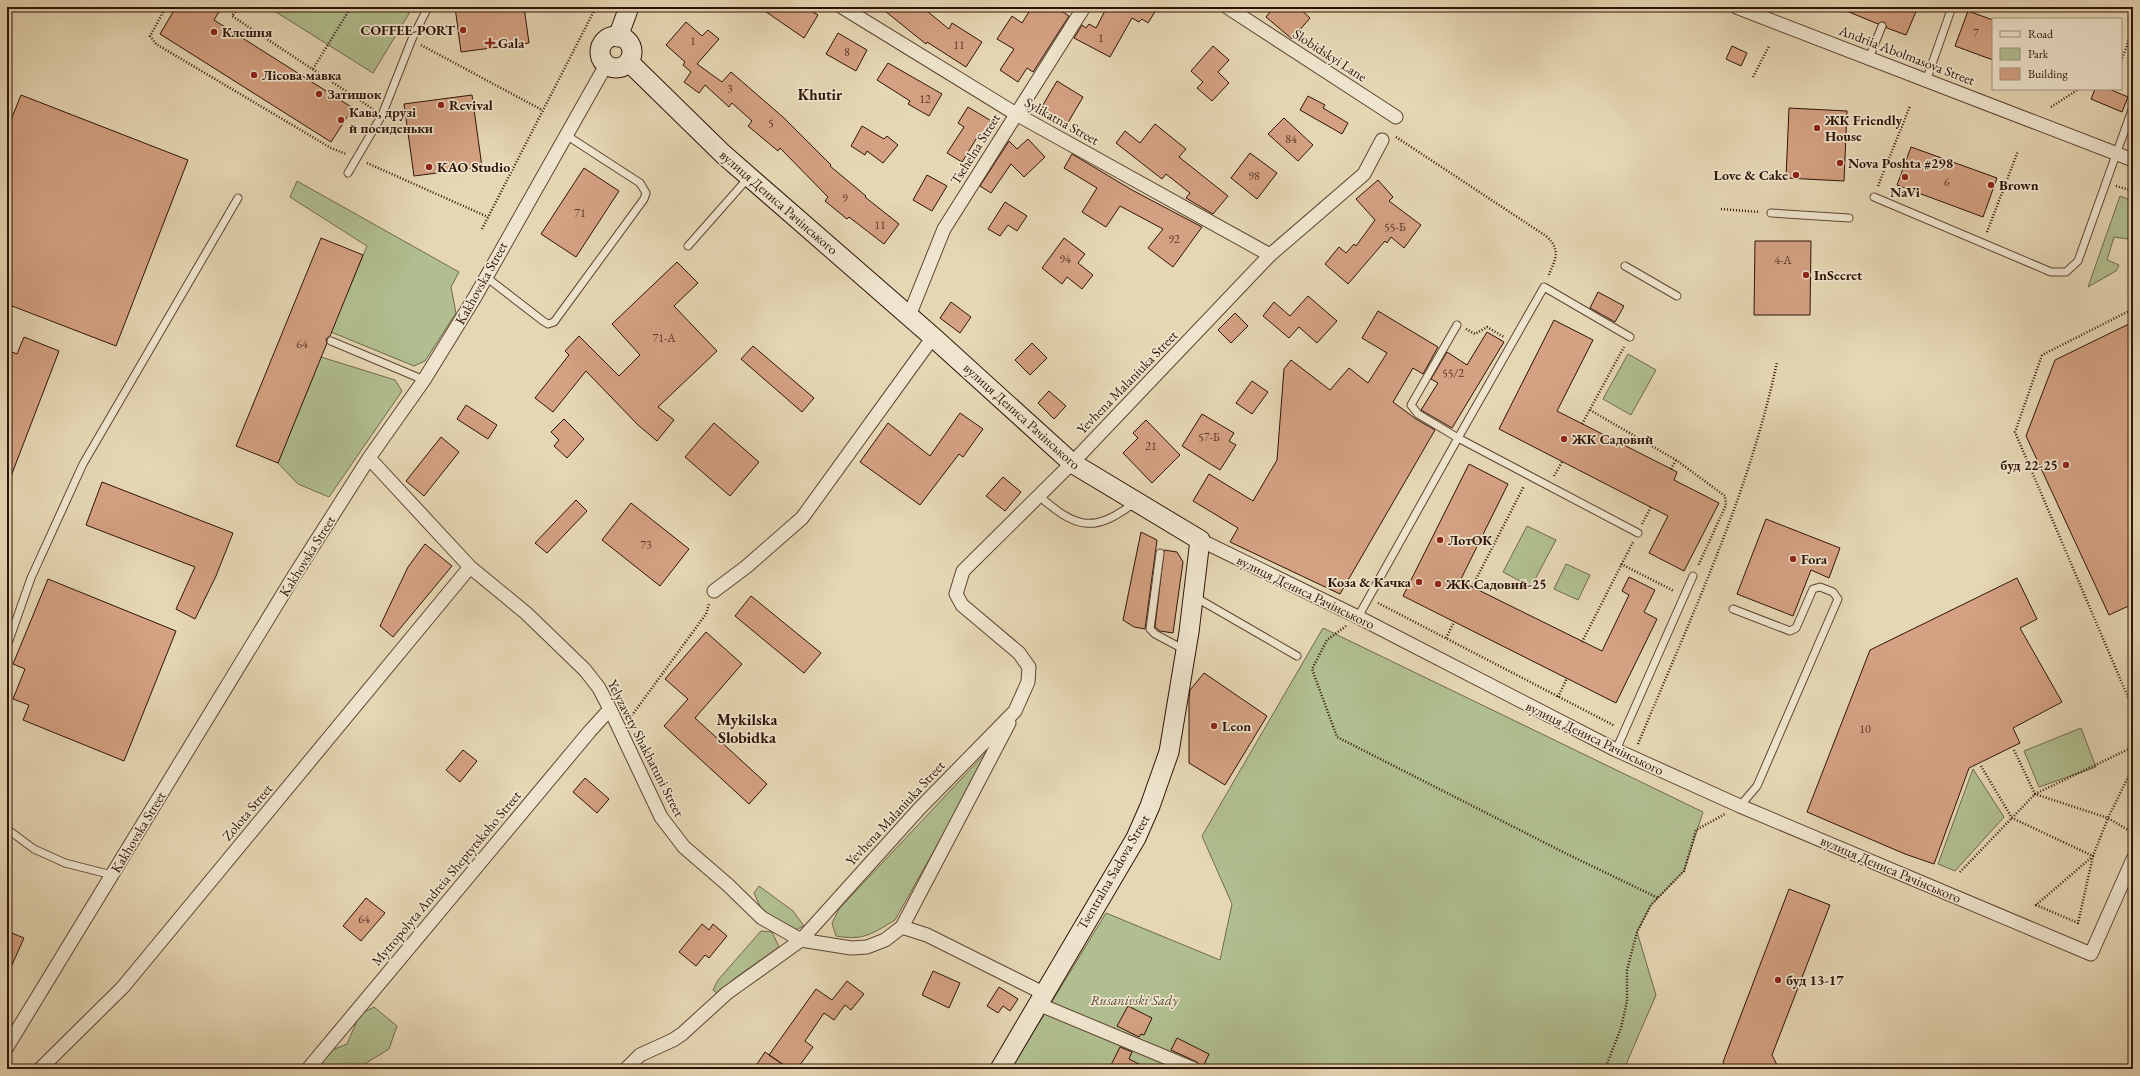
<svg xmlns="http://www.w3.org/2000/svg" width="2140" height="1076" viewBox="0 0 2140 1076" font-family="'EB Garamond',serif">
<rect width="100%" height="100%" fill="#e6d7b4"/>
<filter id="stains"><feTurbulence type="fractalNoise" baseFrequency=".005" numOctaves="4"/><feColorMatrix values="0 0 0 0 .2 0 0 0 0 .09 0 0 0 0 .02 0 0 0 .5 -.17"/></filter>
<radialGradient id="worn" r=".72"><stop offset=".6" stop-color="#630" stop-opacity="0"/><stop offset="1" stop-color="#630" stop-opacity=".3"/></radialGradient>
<!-- green -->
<path fill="#b1bf90" stroke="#70694c" d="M 268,7 L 413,7 L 373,73 Z
M 297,181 L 459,272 L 451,287 L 456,313 L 425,361 L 414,366 L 331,332 L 367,246 L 290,197 Z
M 2120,196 L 2133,201 L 2133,222 L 2128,239 L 2114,237 L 2107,260 L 2119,265 L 2116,271 L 2088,287 Z
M 1628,354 L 1656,370 L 1631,415 L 1603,399 Z
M 321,357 L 395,380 L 402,391 L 329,497 L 298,484 L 278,463 Z
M 1527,526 L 1556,540 L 1531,587 L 1503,572 Z
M 1566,564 L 1590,575 L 1578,600 L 1554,589 Z
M 1323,628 L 1703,812 L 1684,871 L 1651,905 L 1637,932 L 1656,995 L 1624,1069 L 1011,1069 L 1106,913 L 1220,960 L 1232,904 L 1202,836 Z
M 2081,728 L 2096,767 L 2039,787 L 2024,751 Z
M 994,744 L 895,920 C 872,934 863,941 836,936 L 832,923 L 839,909 Z
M 1973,769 L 2004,817 L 1955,871 L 1938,864 Z
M 759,886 L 793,911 L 804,926 L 795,930 L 765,917 L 754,893 Z
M 761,931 L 772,932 L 779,947 L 735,978 L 718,994 L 713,990 L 718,980 Z
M 374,1007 L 397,1026 L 389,1049 L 363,1065 L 361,1069 L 316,1069 L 332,1050 L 347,1044 L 360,1014 Z"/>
<!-- building -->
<path fill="#d4a182" stroke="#2f1307" d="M 176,7 L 222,7 L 214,20 L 353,108 L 331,142 L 160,34 Z
M 455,7 L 524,7 L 529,43 L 461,52 Z
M 759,7 L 805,7 L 818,15 L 804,38 Z
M 880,7 L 922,7 L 949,29 L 952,23 L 982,42 L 966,67 L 927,42 L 926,44 Z
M 1032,7 L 1055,7 L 1069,16 L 1033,72 L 1027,68 L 1018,82 L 1000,70 L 1014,49 L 997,39 L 1012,16 L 1022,23 Z
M 1107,7 L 1158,7 L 1148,23 L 1142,19 L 1139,22 L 1132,18 L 1110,57 L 1074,38 L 1082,25 L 1086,28 L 1089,24 L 1096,28 Z
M 1274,7 L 1298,7 L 1310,18 L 1292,39 L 1266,17 Z
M 1837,7 L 1918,7 L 1906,35 L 1887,28 L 1884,22 L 1878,24 Z
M 1968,11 L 1993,20 L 1993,60 L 1955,46 Z
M 686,22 L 702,36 L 708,30 L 719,39 L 697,64 L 722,82 L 731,72 L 784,118 L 831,165 L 830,166 L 866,196 L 865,197 L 899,224 L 884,244 L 849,217 L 847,219 L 825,201 L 828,197 L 780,148 L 778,151 L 748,126 L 752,121 L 732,103 L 729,107 L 705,85 L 699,93 L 684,82 L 691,72 L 683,65 L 685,62 L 666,45 Z
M 838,33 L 867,50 L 856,71 L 826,54 Z
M 1213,46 L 1229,60 L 1218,72 L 1229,83 L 1212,101 L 1197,88 L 1203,82 L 1191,71 Z
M 1732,46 L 1747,53 L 1741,66 L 1726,59 Z
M 888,63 L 942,94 L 929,116 L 908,104 L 910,101 L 877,80 Z
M 1057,81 L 1083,97 L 1066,126 L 1040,110 Z
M 2095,89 L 2109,89 L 2128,97 L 2122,112 L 2091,99 Z
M 21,95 L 188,160 L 116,346 L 7,304 L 7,130 Z
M 472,95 L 482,167 L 414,176 L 404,104 Z
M 1308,96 L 1325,105 L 1323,108 L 1348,123 L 1342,134 L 1300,110 Z
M 968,107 L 993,122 L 982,139 L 978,136 L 962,162 L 947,153 L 964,127 L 958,123 Z
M 1789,108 L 1847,111 L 1844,181 L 1786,178 Z
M 1284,118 L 1313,145 L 1298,161 L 1268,134 Z
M 1155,124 L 1186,149 L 1179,157 L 1228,196 L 1213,214 L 1186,198 L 1190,193 L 1166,174 L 1162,179 L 1116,143 L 1125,131 L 1140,143 Z
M 862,126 L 884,139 L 887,136 L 898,145 L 883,163 L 867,151 L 865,155 L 851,146 Z
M 1028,139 L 1045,157 L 1024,177 L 1011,164 L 991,193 L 980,186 L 1009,141 L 1017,149 Z
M 1911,147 L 1997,178 L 1983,217 L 1897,185 Z
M 1250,153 L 1277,173 L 1257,199 L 1231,178 Z
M 1072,154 L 1132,190 L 1202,227 L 1173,267 L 1148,248 L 1163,229 L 1120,206 L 1106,227 L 1082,212 L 1097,188 L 1064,168 Z
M 584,168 L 619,191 L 576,257 L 541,234 Z
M 927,175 L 947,186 L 932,211 L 913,200 Z
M 1378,180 L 1393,197 L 1389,201 L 1421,225 L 1404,248 L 1391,237 L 1387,243 L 1385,241 L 1348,284 L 1325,264 L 1339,247 L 1346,253 L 1354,244 L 1356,246 L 1375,220 L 1356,199 Z
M 1005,202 L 1027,216 L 1017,231 L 1008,225 L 1000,236 L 988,229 Z
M 321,238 L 363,255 L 330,336 L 326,339 L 327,343 L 278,463 L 236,446 Z
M 1064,238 L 1085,254 L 1078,263 L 1093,275 L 1082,289 L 1067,277 L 1062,284 L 1042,268 Z
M 1755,241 L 1811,241 L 1810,315 L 1754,315 Z
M 677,262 L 698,283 L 674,306 L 717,351 L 658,407 L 674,420 L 657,441 L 638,425 L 586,371 L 553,412 L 535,398 L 569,355 L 565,351 L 579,336 L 619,376 L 640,355 L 612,324 Z
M 1598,292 L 1624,306 L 1615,322 L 1590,308 Z
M 1308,296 L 1337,321 L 1317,343 L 1299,327 L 1289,338 L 1263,316 L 1274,302 L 1290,316 Z
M 951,302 L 971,317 L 960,333 L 940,318 Z
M 1378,311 L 1438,347 L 1423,374 L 1413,368 L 1393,402 L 1416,419 L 1435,430 L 1340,594 L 1230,542 L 1238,528 L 1193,501 L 1209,474 L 1253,501 L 1277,460 L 1284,369 L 1291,360 L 1330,390 L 1349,368 L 1368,383 L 1387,353 L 1362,338 Z
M 1235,313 L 1248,326 L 1231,343 L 1218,330 Z
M 1554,320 L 1593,340 L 1557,411 L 1677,472 L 1674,480 L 1719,503 L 1684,571 L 1649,553 L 1668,516 L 1499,429 Z
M 2133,322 L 2133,604 L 2109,615 L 2026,436 L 2055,360 Z
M 1487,332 L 1504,342 L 1452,428 L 1421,410 L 1438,383 L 1431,379 L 1447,352 L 1467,365 Z
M 24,337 L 59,351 L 8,484 L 7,350 L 17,354 Z
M 1032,343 L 1047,358 L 1030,375 L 1015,360 Z
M 753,346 L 814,398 L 802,412 L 741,359 Z
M 1252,381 L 1268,392 L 1252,414 L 1236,403 Z
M 1049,391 L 1066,406 L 1054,419 L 1038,403 Z
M 466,405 L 497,425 L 488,439 L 457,419 Z
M 960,413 L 983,429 L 963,457 L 959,454 L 920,505 L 860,462 L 888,423 L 930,456 Z
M 1202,414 L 1234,433 L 1229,441 L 1236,445 L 1220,470 L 1182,446 Z
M 564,419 L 584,439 L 567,458 L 554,446 L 559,440 L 551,432 Z
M 1146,420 L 1180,455 L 1152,483 L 1123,453 L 1138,438 L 1133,433 Z
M 714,423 L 759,462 L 730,496 L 685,457 Z
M 441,437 L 459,452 L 424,496 L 406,481 Z
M 1469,464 L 1508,484 L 1460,581 L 1602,651 L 1629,595 L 1622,591 L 1629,577 L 1655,590 L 1644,612 L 1657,619 L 1616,703 L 1403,596 Z
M 1003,477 L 1021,492 L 1005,511 L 986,496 Z
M 102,482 L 233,533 L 216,576 L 195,619 L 176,609 L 195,567 L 86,525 Z
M 576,500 L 587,511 L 547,553 L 535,543 Z
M 631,503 L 689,549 L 660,586 L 602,540 Z
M 1766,519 L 1840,548 L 1829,578 L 1811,570 L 1793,616 L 1737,594 Z
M 1141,532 L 1157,540 L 1145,629 L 1134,627 L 1123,620 Z
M 425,544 L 452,566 L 393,637 L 380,626 L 408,567 Z
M 1164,550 L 1177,552 L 1183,562 L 1173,633 L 1160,631 L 1155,627 Z
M 2017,578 L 2037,619 L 2020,628 L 2062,702 L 2013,728 L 2020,743 L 1969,768 L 1934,864 L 1905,854 L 1807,812 L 1870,650 Z
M 48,579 L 176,631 L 124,761 L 23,720 L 29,705 L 13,699 L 25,669 L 13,664 Z
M 751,596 L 821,653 L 804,673 L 735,616 Z
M 706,632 L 742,664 L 695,718 L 767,784 L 749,804 L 664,726 L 688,699 L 665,679 Z
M 1204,673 L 1267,716 L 1225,785 L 1189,763 L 1189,699 L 1190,690 Z
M 463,750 L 477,761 L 460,782 L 446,770 Z
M 585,778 L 609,799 L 597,813 L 573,792 Z
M 1789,889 L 1830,905 L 1772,1055 L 1779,1069 L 1726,1069 L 1723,1062 Z
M 366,898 L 385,913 L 361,941 L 343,926 Z
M 702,924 L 709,930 L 713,924 L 727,936 L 709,958 L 705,955 L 696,966 L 679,952 Z
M 7,931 L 24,938 L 7,976 Z
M 933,971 L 960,983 L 949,1008 L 922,995 Z
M 847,981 L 864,994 L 851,1010 L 845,1005 L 834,1020 L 824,1013 L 805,1041 L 813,1047 L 797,1069 L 790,1069 L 769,1055 L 816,989 L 832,1000 Z
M 999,987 L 1018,999 L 1010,1011 L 1003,1006 L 998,1013 L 987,1006 Z
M 1128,1006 L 1152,1018 L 1144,1035 L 1141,1034 L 1139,1037 L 1117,1026 Z
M 1177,1038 L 1209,1054 L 1202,1069 L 1197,1062 L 1171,1050 Z
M 1120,1047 L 1132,1052 L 1129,1059 L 1149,1069 L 1109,1069 Z
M 765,1052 L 789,1069 L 764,1069 L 757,1064 Z"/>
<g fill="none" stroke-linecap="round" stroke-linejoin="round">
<defs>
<path id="service" d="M 1869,58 L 1882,26
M 1926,81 L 1952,7
M 348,173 L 382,115 L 412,39 L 428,7
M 1874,197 L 2051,272 L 2066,272 L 2078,261 L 2133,107
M 1771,213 L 1849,218
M 688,246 L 749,177
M 1625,266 L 1677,296
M 486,277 L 543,321 L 548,324 L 554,322 L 644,199 L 646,193 L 640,183 L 566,135
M 1630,337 L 1544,287 L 1458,438 L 1638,533
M 331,341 L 424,380
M 1039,496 C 1076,528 1093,534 1134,503
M 1160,553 L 1150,629 L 1155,634 L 1185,650
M 1195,597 L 1297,656
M 1733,609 L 1790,631 L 1796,628 L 1813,589 L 1820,587 L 1833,592 L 1838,599 L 1757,786 L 1740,806
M 1358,617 L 1458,438 L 1418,414 L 1411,405 L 1457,325
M 7,646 L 31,578 L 83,464 L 238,198
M 1616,750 L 1693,576
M 7,829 L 34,849 L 65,863 L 112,875"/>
<path id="minor" d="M 842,7 L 1016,114 L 1270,255
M 1227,7 L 1396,117
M 1736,7 L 2133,160
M 909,316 L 944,229 L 1084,7
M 369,458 L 470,567 L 526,613 L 585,670 L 599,688 L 610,709 L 661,817 L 684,847 L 728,885 L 762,918 L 801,940 L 851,948 L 867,947 L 885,940 L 902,927 L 927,935 L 1043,993
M 1200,540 L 1358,617 L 1616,750 L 1740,806 L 2091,954 L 2133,859
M 714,591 L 746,567 L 802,518 L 933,337
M 902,927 L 1009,723
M 1038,1004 L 1194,1069
M 7,1047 L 294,576 L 369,458 L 424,380 L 475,297 L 606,65
M 40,1069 L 123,987 L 470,567
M 308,1069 L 590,731 L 610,709
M 626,1069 L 640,1055 L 673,1040 L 682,1034 L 727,993 L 801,940 L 919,809 L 1015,711 L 1028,682 L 1029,667 L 1019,653 L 962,605 L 956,594 L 963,571 L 1072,463 L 1270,255 L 1364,174 L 1382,140"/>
<path id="secondary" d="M600 52a16 16 0 1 1 32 0a16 16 0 1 1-32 0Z
M 618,37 L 629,7
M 629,62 L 723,154 L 933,337 L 1072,463 L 1200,540 L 1189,632 L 1169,752 L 1150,806 L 1136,838 L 1000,1069"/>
</defs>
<!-- service casing -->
<use href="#service" stroke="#5d4432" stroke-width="9"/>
<!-- minor casing -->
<use href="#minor" stroke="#5d4432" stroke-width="15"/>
<!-- secondary casing -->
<use href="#secondary" stroke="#2f1307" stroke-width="21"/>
<!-- path -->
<path stroke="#2f1307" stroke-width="2.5" stroke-dasharray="1 2" stroke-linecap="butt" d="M 166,7 L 150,36 L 156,44 L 331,148 L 346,154
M 239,7 L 232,16 L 373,109
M 406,7 L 414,12
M 2128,18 L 2133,20
M 421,45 L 542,110
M 2121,61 L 2133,30
M 313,69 L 351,7
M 1753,77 L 1769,46
M 2051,107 L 2079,89
M 1396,137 L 1546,236 C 1562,251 1555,259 1548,277
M 367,163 L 488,217
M 1878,186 L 1910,106
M 2116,186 L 2133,191
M 1721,209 L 1760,212
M 482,229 L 596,7
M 1987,232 L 2018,151
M 2133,309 L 2042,355 L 2015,432 L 2133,709
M 1466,329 L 1475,334 L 1487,327 L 1504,337
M 1590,410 L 1676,460 L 1725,496 L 1726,505 L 1698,566
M 1582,424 L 1624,347
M 1671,469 L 1676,460
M 1554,476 L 1562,462
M 1642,524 L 1651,507
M 1621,564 L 1674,591
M 1472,587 L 1524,486
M 1378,603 L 1615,726
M 1346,626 L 1327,640 L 1312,669 L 1337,737 L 1565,853 L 1658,898
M 1446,638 L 1454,622
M 1582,642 L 1633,542
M 1558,697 L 1567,678
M 630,718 L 706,614 L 709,604
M 1638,744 C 1690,619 1749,495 1777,362
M 2014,750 L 2035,794 L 2108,818 L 2133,833
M 1981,766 L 2012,818 L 2093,856 L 2036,905 L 2078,923 L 2093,856 L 2108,818 L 2133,767
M 1960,872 L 2035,794 L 2133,747
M 1605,1069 L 1621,1028 L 1627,1001 L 1627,970 L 1637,932 L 1651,905 L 1684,871 L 1696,830 L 1725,814"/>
<!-- service -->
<use href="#service" stroke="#efe5ce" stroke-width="7"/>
<!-- minor -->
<use href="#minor" stroke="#efe5ce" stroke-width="13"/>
<!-- secondary -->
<use href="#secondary" stroke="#efe5ce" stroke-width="19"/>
</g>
<!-- markers -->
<g fill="#8f2418" stroke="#efe5ce" stroke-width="1.5">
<circle cx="463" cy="30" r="4"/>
<circle cx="214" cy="32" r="4"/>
<path d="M488 37h4v4h4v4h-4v4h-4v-4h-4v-4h4z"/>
<circle cx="254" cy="75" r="4"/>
<circle cx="319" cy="94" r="4"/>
<circle cx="441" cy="105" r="4"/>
<circle cx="341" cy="120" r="4"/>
<circle cx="1817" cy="128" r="4"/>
<circle cx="1840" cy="163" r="4"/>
<circle cx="429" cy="167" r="4"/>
<circle cx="1796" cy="175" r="4"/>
<circle cx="1905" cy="177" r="4"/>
<circle cx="1991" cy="185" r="4"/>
<circle cx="1806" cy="275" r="4"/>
<circle cx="1564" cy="439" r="4"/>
<circle cx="2066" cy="465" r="4"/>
<circle cx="1440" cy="540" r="4"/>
<circle cx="1793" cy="559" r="4"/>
<circle cx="1419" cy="582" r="4"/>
<circle cx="1438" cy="584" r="4"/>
<circle cx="1214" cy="726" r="4"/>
<circle cx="1778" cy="980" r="4"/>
</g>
<g text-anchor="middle" stroke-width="3.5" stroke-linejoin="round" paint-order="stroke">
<!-- number labels -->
<g font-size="12" fill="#583626">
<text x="1976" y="37">7</text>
<text x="1101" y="42">1</text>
<text x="693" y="45">1</text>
<text x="959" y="49">11</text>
<text x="847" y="56">8</text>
<text x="730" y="93">3</text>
<text x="925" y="103">12</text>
<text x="771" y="127">5</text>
<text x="1291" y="143">84</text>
<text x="1254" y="180">98</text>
<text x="1947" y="186">6</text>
<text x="845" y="202">9</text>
<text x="580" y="217">71</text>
<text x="880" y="229">11</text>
<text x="1395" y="231">55-Б</text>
<text x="1174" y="243">92</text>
<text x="1065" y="263">94</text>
<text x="1783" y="264">4-А</text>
<text x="664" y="342">71-А</text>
<text x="302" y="348">64</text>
<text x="1453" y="377">55/2</text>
<text x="1209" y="441">57-Б</text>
<text x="1151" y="450">21</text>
<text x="646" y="549">73</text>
<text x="1865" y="733">10</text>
<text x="364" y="923">64</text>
</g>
<!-- poi labels -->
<g font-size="14" font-weight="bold" fill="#2f1307" stroke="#efe5ce" text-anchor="start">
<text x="455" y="35" text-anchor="end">COFFEE-PORT</text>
<text x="222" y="37">Клешня</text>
<text x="498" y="48">Gala</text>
<text x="262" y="80">Лісова мавка</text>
<text x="327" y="99">Затишок</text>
<text x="449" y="110">Revival</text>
<text x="349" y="117">Кава, друзі<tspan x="349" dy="16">й посиденьки</tspan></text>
<text x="1825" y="125">ЖК Friendly<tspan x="1825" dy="16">House</tspan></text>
<text x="1848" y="168">Nova Poshta #298</text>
<text x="437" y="172">KAO Studio</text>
<text x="1788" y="180" text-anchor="end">Love &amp; Cake</text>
<text x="1999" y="190">Brown</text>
<text x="1905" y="197" text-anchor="middle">NaVi</text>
<text x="1814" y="280">InSecret</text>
<text x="1572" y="444">ЖК Садовий</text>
<text x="2058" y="470" text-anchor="end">буд 22-25</text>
<text x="1448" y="545">ЛотОК</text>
<text x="1801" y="564">Fora</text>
<text x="1411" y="587" text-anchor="end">Коза &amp; Качка</text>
<text x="1446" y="589">ЖК Садовий-25</text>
<text x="1222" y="731">Leon</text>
<text x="1786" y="985">буд 13-17</text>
</g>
<!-- street labels -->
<g font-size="14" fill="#2f1307" stroke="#efe5ce">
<text transform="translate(1330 55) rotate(33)" y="5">Slobidskyi Lane</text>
<text transform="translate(1907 55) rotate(21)" y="5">Andriia Abolmasova Street</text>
<text transform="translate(1062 121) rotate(29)" y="5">Sylikatna Street</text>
<text transform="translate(975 149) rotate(-58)" y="5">Tsehelna Street</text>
<text transform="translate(779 202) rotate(41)" y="5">вулиця Дениса Рачінського</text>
<text transform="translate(481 283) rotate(-61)" y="5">Kakhovska Street</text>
<text transform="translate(1127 382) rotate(-46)" y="5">Yevhena Malaniuka Street</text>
<text transform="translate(1022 416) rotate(42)" y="5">вулиця Дениса Рачінського</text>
<text transform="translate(307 556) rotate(-58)" y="5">Kakhovska Street</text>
<text transform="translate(1306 592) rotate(26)" y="5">вулиця Дениса Рачінського</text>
<text transform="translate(1595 738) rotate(26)" y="5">вулиця Дениса Рачінського</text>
<text transform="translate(646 748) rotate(63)" y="5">Yelyzavety Shakhatuni Street</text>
<text transform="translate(247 812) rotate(-50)" y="5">Zolota Street</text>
<text transform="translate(895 813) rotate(-47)" y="5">Yevhena Malaniuka Street</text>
<text transform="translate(138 832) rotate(-59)" y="5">Kakhovska Street</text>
<text transform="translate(1891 869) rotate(23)" y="5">вулиця Дениса Рачінського</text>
<text transform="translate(1113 872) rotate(-60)" y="5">Tsentralna Sadova Street</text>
<text transform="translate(446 878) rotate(-50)" y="5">Mytropolyta Andreia Sheptytskoho Street</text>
</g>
<!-- park labels -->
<g font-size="14" font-style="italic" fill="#564730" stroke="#efe5ce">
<text x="1134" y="1005">Rusanivski Sady</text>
</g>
<!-- neighbourhood labels -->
<g font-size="15" font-weight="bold" fill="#2f1307" stroke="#efe5ce">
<text x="820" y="100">Khutir</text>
</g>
<!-- quarter labels -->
<g font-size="16" font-weight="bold" fill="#2f1307" stroke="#efe5ce">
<text x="747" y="725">Mykilska<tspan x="747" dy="18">Slobidka</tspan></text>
</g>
</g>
<!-- margin -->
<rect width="2140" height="1076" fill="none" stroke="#e6d7b4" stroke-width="24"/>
<rect x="8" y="8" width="2124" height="1060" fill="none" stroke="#2f1307" stroke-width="2"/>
<rect x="12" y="12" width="2116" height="1052" fill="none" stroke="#2f1307"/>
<!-- legend -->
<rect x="1992" y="18" width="130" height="72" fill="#efe5ce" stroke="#a2917e"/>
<rect x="2000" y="31" width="20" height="6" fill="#efe5ce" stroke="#a2917e"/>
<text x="2028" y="38" font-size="12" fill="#2f1307">Road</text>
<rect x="2000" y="48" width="20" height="12" fill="#b1bf90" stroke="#a2917e"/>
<text x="2028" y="58" font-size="12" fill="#2f1307">Park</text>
<rect x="2000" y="68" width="20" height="12" fill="#d4a182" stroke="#a2917e"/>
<text x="2028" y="78" font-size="12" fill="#2f1307">Building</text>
<rect width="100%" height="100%" filter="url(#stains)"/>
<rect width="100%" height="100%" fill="url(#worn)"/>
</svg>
